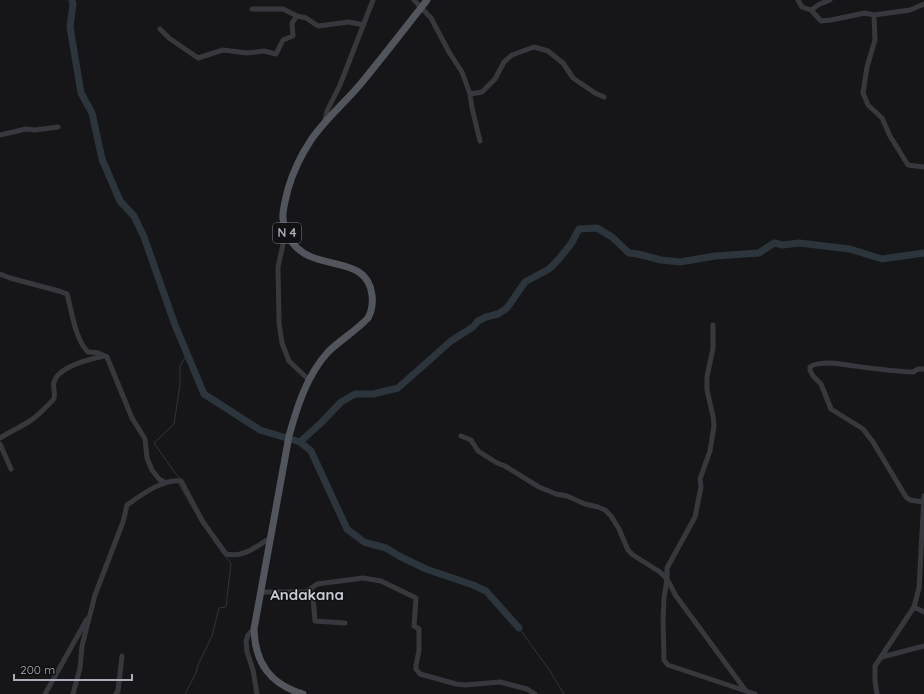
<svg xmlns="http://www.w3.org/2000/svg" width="924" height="694" viewBox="0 0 924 694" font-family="Quicksand,sans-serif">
<rect width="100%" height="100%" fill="#161618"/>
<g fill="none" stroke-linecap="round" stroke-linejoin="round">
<!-- stream -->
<path stroke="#2c353c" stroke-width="1" d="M 179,479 L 179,477 L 175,473 L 154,443 L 174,424 L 180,385 L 180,366 L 187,355
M 179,484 L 200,521
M 212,538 L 223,554
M 519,628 L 550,671 L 564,694
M 185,694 L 196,673 L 198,665 L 212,636 L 219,608 L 226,607 L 231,563 L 225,556"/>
<!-- river -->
<path stroke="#2c353c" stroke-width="7" d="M 72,0 L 73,4 L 70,27 L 81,93 L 92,113 L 102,159 L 120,201 L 134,216 L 144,237 L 175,325 L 204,394 L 260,430 L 300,442 L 311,451 L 347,529 L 364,542 L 386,548 L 399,556 L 426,569 L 473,585 L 486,591 L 519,628
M 300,442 L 321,423 L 341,402 L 355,394 L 373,394 L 398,388 L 451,341 L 473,327 L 478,321 L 486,317 L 498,314 L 507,308 L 525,282 L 549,269 L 558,260 L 571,244 L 579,229 L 597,228 L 612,237 L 629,253 L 638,254 L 661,260 L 680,262 L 715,256 L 759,253 L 774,243 L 783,245 L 799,243 L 850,249 L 882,259 L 924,253"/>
<!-- minor -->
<path stroke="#37383d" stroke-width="5" d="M 414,0 L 431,18 L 449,52 L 462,72 L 470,94 L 472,108 L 480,141
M 798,0 L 802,7 L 811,10 L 821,21 L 831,20 L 865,13 L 874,15 L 875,40 L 867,67 L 863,93 L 868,105 L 882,118 L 890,136 L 908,165 L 924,167
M 252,9 L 283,9 L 297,16 L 306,18 L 318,26 L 349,22 L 364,25
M 811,10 L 820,4 L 830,0
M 874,15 L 910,10 L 924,4
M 160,29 L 169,38 L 198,58 L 223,50 L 247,53 L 264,51 L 276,54 L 283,40 L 293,36 L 292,23 L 297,16
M 470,94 L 482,92 L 495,79 L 504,62 L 512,55 L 534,47 L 548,51 L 563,63 L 573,78 L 595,93 L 604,97
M 325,121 L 327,111 L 340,85 L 373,0
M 0,135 L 26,129 L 35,130 L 58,127
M 286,231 L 278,267 L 279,323 L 282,343 L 289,361 L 309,380
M 0,274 L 10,278 L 59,291 L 67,294 C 72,312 75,339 88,352 C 98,352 99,353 107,357 L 132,418 L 145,439 L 147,458 L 152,470 L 159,479 L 164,482
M 713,325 L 713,348 L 707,377 L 707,390 L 713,416 L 714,426 L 710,451 L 700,479 L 701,487 L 695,517 L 667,568 L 667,579 L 664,598 L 663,620 L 664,660 L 668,665 L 746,691
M 461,436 L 471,440 L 478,451 L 497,463 L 505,466 L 539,487 L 556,494 L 567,496 L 585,504 L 598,507 L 605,510 L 611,516 L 619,529 L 628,550 L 633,555 L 660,572 L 667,579 L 676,596 L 746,691 L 755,694
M 0,438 C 10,432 20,427 30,421 C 38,416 46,407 53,400 C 57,395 52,388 54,382 C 58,367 90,359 104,356
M 0,444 L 11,469
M 923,502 L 910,500 L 906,497 L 873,442 L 863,429 L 831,409 L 821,384 L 813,376 L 810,370 L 810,367 C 814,363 825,363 831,363 C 858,366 885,371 913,372 L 918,369 L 924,369
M 309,590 L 313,597 L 315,621 L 345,623
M 261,592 L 306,592 L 317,584 L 363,578 L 381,581 L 416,598 L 414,626 L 419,629 L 419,651 L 416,665 L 416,669 L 420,674 L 456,684 L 465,685 L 500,682 L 527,689 L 535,694
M 914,607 L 924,612
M 254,629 L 248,635 L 246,641 L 247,652 L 253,670 L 257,694
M 882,657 L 924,646
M 45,694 L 87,619
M 73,694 L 80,668 L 82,646 L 95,595 L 123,522 L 127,505 C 141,495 164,478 181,481 L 203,522 L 226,554 C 243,558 256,547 270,538
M 116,694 L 118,691 L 122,656
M 877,694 L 875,681 L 875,666 L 914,607 L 919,588 L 924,496"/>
<!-- major -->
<path stroke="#53555c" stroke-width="7" d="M 303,694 C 270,684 255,663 254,629 L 289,436 C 297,407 307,375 328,352 C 340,340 356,331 368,318 C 372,311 373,304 372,295 C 367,251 311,275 290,239 C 287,233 284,226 283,219 C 282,209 286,199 288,189 C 293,172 301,155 311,140 C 326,118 347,101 363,81 C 385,54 406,27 427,0"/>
</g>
<g text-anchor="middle" stroke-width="3" stroke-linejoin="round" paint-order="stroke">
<!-- shield labels -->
<rect fill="#111113" stroke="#7b7e86" stroke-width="1" x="273" y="223" width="28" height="20" rx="3"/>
<g font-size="12" font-weight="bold" fill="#a8adb8">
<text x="287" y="237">N 4</text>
</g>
<!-- quarter labels -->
<g font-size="15" font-weight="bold" fill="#c9ccd4" stroke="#111113">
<text x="307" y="600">Andakana</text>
</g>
</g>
<!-- scale -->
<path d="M14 674v6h118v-6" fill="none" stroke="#a8adb8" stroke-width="2"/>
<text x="20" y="674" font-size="12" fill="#a8adb8" stroke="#111113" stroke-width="3" paint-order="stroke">200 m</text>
</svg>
